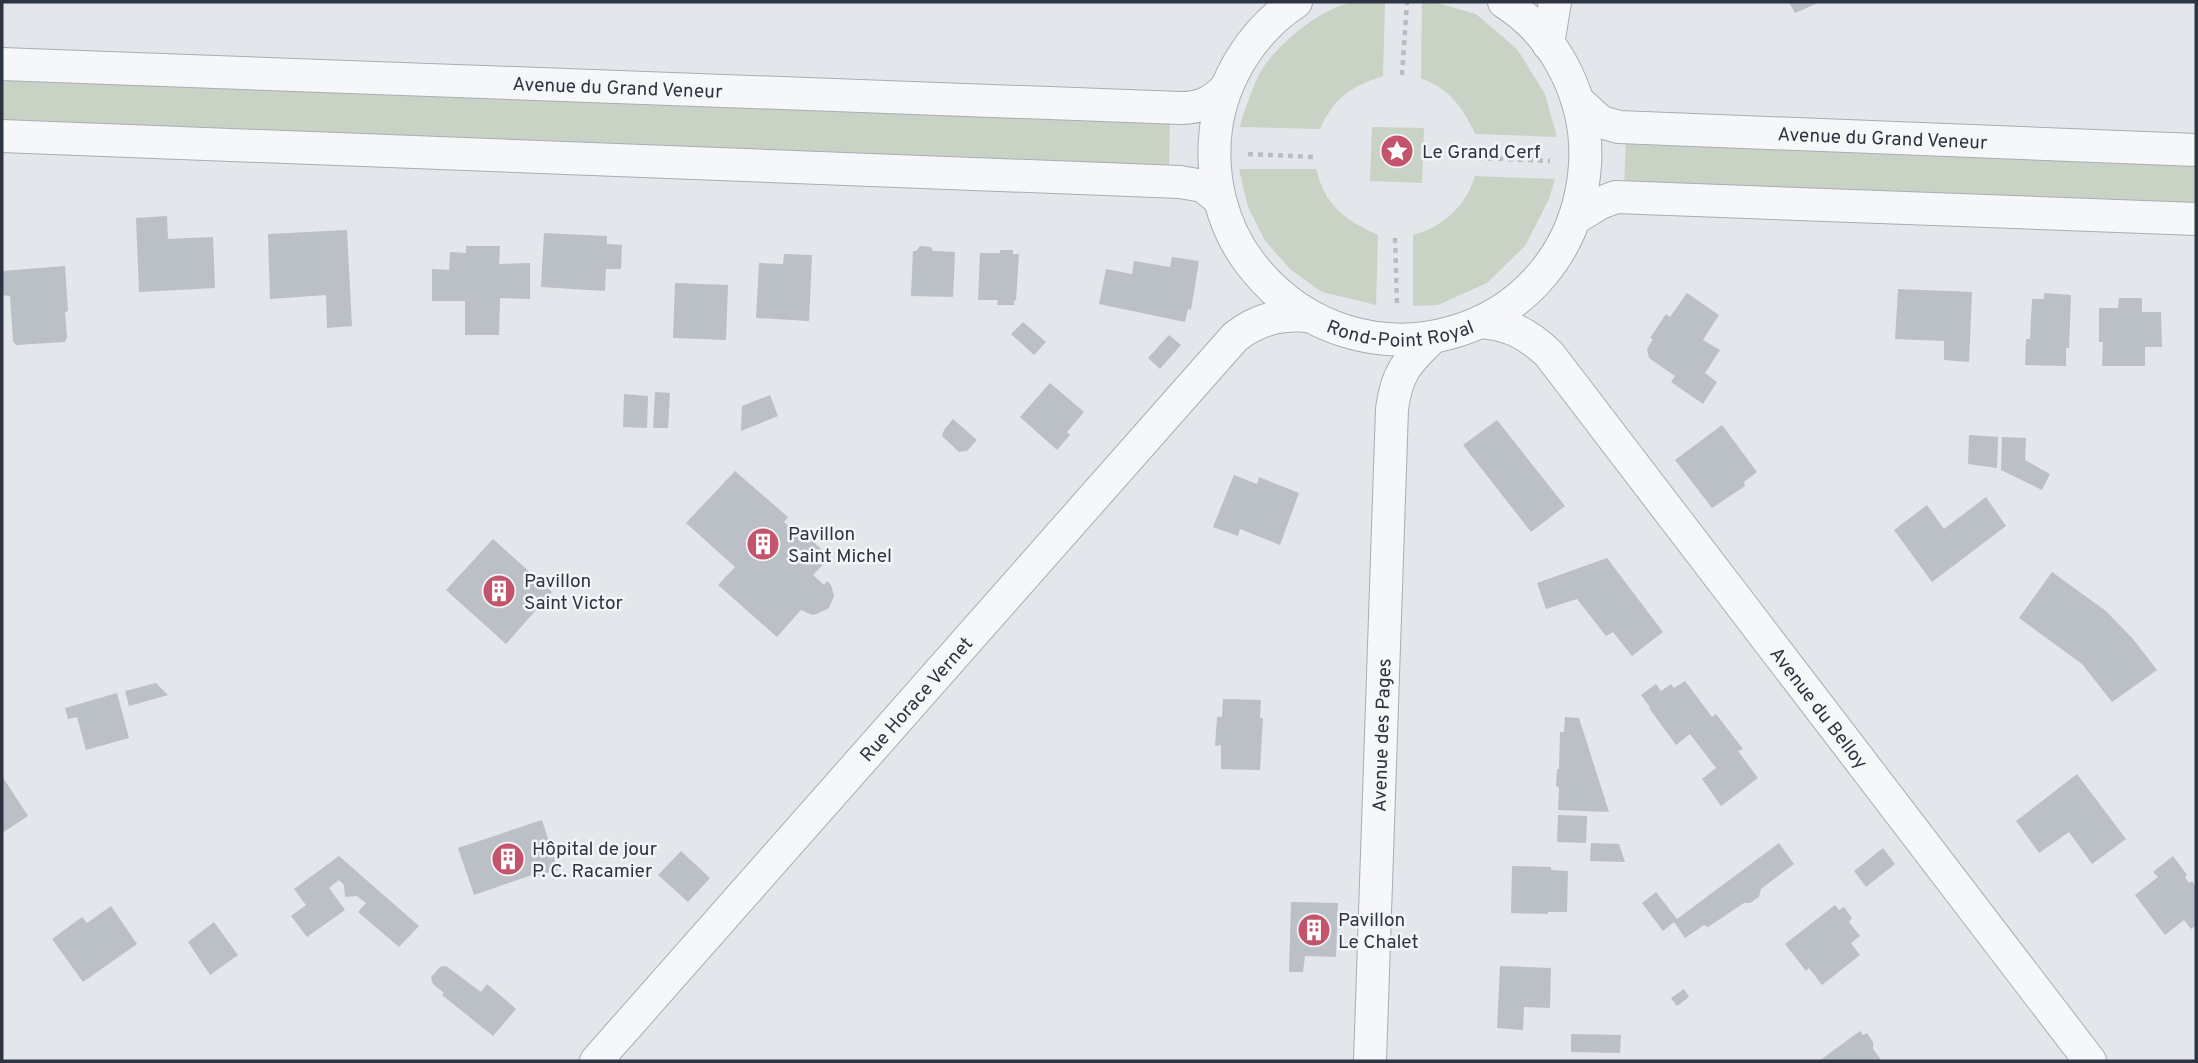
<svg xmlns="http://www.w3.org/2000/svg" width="2198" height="1063" viewBox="0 0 2198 1063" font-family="Overpass,sans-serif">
<rect width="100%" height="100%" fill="#e3e6ea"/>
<!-- green -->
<path fill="#c9d3c5" d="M 1355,2 L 1385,2 L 1383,76 C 1350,87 1335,97 1320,129 L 1240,127 C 1243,114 1254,83 1261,71 C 1277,44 1323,6 1355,2 Z
M 1422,2 L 1434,2 L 1476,14 L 1517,49 L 1545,94 L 1557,137 L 1475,134 C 1463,107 1449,89 1421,78 Z
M 2,78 L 1170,121 L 1169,168 L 2,126 Z
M 1372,127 L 1424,128 L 1422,183 L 1370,181 Z
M 1626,140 L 2196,163 L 2196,210 L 1624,189 Z
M 1239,169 L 1316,169 C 1326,207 1344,219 1378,235 L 1376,305 L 1322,292 L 1291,270 L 1265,241 L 1248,207 Z
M 1475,176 L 1555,179 L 1549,199 L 1525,246 L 1487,283 L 1438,305 L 1413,306 L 1413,235 C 1443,227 1466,206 1475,176 Z"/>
<!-- building -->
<path fill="#bbc0c6" d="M 1789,2 L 1820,2 L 1795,13 Z
M 167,216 L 168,239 L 213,237 L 215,288 L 139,292 L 136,218 Z
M 347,230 L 352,326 L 327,328 L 326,295 L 270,299 L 268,234 Z
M 544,233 L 607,236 L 607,244 L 622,245 L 621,269 L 606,269 L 605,291 L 541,287 Z
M 466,246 L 500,246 L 499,264 L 530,263 L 530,299 L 500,298 L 499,335 L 465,335 L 465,301 L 432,301 L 432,269 L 449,270 L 450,252 L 466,253 Z
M 920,246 L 931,247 L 933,251 L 955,252 L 953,297 L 911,296 L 913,251 L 916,251 Z
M 1000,250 L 1013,250 L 1013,254 L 1019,254 L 1016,301 L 1014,300 L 1014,305 L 997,305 L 998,300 L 978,300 L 980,253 L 1000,253 Z
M 784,254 L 812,255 L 809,321 L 756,318 L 759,263 L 783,264 Z
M 1172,257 L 1199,261 L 1191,310 L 1188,309 L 1185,322 L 1099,304 L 1106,269 L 1132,274 L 1134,261 L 1170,267 Z
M 65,266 L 68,311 L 65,312 L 67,337 L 65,342 L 16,345 L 13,341 L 10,296 L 2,295 L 2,271 Z
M 675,283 L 728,285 L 726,340 L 673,338 Z
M 1898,289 L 1972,292 L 1969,362 L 1944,360 L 1944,341 L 1895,339 Z
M 1687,293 L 1719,315 L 1703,340 L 1720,350 L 1705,373 L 1717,382 L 1703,404 L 1671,382 L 1675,376 L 1649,358 L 1647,349 L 1653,339 L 1650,338 L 1666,314 L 1670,317 Z
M 2044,293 L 2071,295 L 2069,348 L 2066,348 L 2066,366 L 2025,365 L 2026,339 L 2030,339 L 2032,299 L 2044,299 Z
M 2119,298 L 2142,298 L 2142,312 L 2161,312 L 2162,347 L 2145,347 L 2145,366 L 2102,366 L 2103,342 L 2099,342 L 2099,308 L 2118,308 Z
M 1023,322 L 1046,342 L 1034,355 L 1011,334 Z
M 1169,335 L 1181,345 L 1160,369 L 1148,358 Z
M 1050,383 L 1084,412 L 1067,432 L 1070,435 L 1057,450 L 1020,417 Z
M 655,392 L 670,393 L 668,428 L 653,428 Z
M 624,394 L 648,396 L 647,428 L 623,427 Z
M 770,395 L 778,416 L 741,431 L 742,406 Z
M 953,419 L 977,440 L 967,451 L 959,452 L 942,436 L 944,430 Z
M 1497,420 L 1565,506 L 1531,532 L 1463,445 Z
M 1722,425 L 1757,472 L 1744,482 L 1745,486 L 1712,508 L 1675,460 Z
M 1969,435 L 1998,437 L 1997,468 L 1968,464 Z
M 2002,437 L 2026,438 L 2025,460 L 2050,474 L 2042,490 L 2001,470 Z
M 735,471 L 788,517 L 784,522 L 794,531 L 797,527 L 830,557 L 813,575 L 824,585 L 827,581 L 831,585 L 834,596 L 829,608 L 817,614 L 812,615 L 801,610 L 777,637 L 718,585 L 735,567 L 686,523 Z
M 1234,475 L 1257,484 L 1259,477 L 1299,493 L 1280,545 L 1240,529 L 1238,536 L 1213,527 Z
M 1986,497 L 2006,526 L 1932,582 L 1894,530 L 1927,505 L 1944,529 Z
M 493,539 L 552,592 L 506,644 L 446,590 Z
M 1607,558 L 1663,632 L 1632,656 L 1613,632 L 1606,636 L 1577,599 L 1546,609 L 1537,583 Z
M 2052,572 L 2106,611 L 2133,639 L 2157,670 L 2112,702 L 2082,664 L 2019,618 Z
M 1685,681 L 1712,717 L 1716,714 L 1743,749 L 1738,751 L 1758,778 L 1721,806 L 1702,779 L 1716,768 L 1690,734 L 1676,745 L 1649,708 L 1650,707 L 1641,695 L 1656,684 L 1661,691 L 1671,684 L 1674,688 Z
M 156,683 L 168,695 L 129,706 L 125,691 Z
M 117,693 L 129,738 L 86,750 L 77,717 L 68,719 L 65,708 Z
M 1223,699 L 1261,700 L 1260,718 L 1263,718 L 1260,770 L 1221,769 L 1221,745 L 1215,746 L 1217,717 L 1222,717 Z
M 1565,717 L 1579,718 L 1609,812 L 1558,810 L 1559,787 L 1556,786 L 1557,769 L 1559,769 L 1560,732 L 1564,732 Z
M 2077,774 L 2126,839 L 2092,864 L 2069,832 L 2039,853 L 2016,821 Z
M 2,776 L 28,816 L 2,833 Z
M 1558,815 L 1587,816 L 1586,843 L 1557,842 Z
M 542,820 L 558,870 L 536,876 L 532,875 L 474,895 L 458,848 Z
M 1591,843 L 1619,844 L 1625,862 L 1590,861 Z
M 1779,843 L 1794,864 L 1761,889 L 1759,897 L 1750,903 L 1744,903 L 1708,927 L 1704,925 L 1685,938 L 1674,922 L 1663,931 L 1642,903 L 1656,892 L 1677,919 Z
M 1883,848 L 1895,864 L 1866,887 L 1854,871 Z
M 681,851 L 710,878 L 688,902 L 658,875 Z
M 339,856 L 419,926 L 399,947 L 358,912 L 366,903 L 357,896 L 345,897 L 344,885 L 339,880 L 329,888 L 345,910 L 307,937 L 291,916 L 306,905 L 294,889 Z
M 2173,856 L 2187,875 L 2185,877 L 2189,883 L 2192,881 L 2196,887 L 2196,925 L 2191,929 L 2184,920 L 2165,935 L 2135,895 L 2158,877 L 2153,872 Z
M 1512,866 L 1551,867 L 1551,870 L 1568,871 L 1567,912 L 1548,912 L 1548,914 L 1511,913 Z
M 1291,902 L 1338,903 L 1336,957 L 1305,956 L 1303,972 L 1289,972 Z
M 1835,905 L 1839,910 L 1844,907 L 1852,918 L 1849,922 L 1860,936 L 1851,943 L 1860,955 L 1822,985 L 1809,968 L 1806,971 L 1785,944 Z
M 111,906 L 137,944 L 83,982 L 52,939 L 82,917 L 87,923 Z
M 214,922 L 238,955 L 210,975 L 188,942 Z
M 446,966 L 481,992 L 487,984 L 516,1009 L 493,1036 L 442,995 L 444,993 L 433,984 L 431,977 L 440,967 Z
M 1500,966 L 1551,968 L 1550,1008 L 1524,1007 L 1523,1030 L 1497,1028 Z
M 1684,989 L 1689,997 L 1677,1006 L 1671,998 Z
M 1860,1031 L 1863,1035 L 1867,1033 L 1873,1042 L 1873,1049 L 1882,1061 L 1819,1061 Z
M 1571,1034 L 1621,1035 L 1620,1053 L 1571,1052 Z"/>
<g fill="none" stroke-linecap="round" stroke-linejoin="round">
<defs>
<g id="minor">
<path id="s1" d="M 1296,2 C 1253,30 1223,78 1216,128 C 1210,175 1221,225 1250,263 C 1356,402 1573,341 1585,165 C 1589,102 1558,36 1504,2"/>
<path d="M 1548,44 L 1555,2"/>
<path id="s2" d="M 2,64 L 1181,108 C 1200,108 1213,102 1226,88"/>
<path id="s3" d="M 1577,100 L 1601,122 L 1619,127 L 2196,150"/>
<path d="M 2,136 L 1180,182 L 1203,186 L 1219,199"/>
<path d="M 1574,219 L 1600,203 L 1616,197 L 2196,219"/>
<path id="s4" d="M 1480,322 C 1509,324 1528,334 1549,354 L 2090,1061"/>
<path id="s5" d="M 596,1061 L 1235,337 C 1258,319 1280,314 1308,316"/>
<path id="s6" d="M 1370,1061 L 1392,409 C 1397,372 1407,362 1433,337"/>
</g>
</defs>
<!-- minor casing -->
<use href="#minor" stroke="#a8adb4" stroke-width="34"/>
<!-- path -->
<path stroke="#b9bdc2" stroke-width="4.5" stroke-dasharray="5 5" stroke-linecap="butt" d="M 1402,75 L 1407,2
M 1248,154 L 1315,157
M 1478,158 L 1550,161
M 1395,238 L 1397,304"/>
<!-- minor -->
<use href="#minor" stroke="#f6f7f9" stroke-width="32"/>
</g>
<!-- icons -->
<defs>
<symbol id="sight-disc" viewBox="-11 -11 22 22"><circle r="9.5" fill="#c4546b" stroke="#f3f5f8"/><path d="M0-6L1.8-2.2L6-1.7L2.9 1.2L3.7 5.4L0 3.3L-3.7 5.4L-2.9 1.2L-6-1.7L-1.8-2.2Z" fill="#fff"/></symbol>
<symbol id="building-disc" viewBox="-11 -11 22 22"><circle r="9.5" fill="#c4546b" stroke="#f3f5f8"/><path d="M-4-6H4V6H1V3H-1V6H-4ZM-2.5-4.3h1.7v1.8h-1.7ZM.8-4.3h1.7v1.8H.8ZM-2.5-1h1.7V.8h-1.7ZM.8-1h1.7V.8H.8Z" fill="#fff"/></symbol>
</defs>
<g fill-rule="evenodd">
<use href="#sight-disc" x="1378" y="132" width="38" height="38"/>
<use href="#building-disc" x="744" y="525" width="38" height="38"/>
<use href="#building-disc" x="480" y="572" width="38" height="38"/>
<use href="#building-disc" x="489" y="840" width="38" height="38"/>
<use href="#building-disc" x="1295" y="911" width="38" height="38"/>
</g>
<g text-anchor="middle" stroke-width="5" stroke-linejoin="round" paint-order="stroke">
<!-- street labels -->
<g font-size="19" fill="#2c3541" stroke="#f3f5f8">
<text dy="7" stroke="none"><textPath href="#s2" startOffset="616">Avenue du Grand Veneur</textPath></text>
<text dy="7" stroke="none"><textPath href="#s3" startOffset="315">Avenue du Grand Veneur</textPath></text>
<text dy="7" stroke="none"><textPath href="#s1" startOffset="471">Rond-Point Royal</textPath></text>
<text dy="7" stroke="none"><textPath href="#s5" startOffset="483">Rue Horace Vernet</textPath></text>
<text dy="7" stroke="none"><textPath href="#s4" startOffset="523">Avenue du Belloy</textPath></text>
<text dy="7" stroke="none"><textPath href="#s6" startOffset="326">Avenue des Pages</textPath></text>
</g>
<!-- poi labels -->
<g font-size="19" fill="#2c3541" stroke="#f3f5f8" text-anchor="start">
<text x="1422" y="158">Le Grand Cerf</text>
<text x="788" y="540">Pavillon<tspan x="788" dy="22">Saint Michel</tspan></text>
<text x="524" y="587">Pavillon<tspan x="524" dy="22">Saint Victor</tspan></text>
<text x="532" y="855">Hôpital de jour<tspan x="532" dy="22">P. C. Racamier</tspan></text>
<text x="1338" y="926">Pavillon<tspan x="1338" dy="22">Le Chalet</tspan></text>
</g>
</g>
<!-- border -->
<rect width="2198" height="1063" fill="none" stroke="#2c3541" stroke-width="7"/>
</svg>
